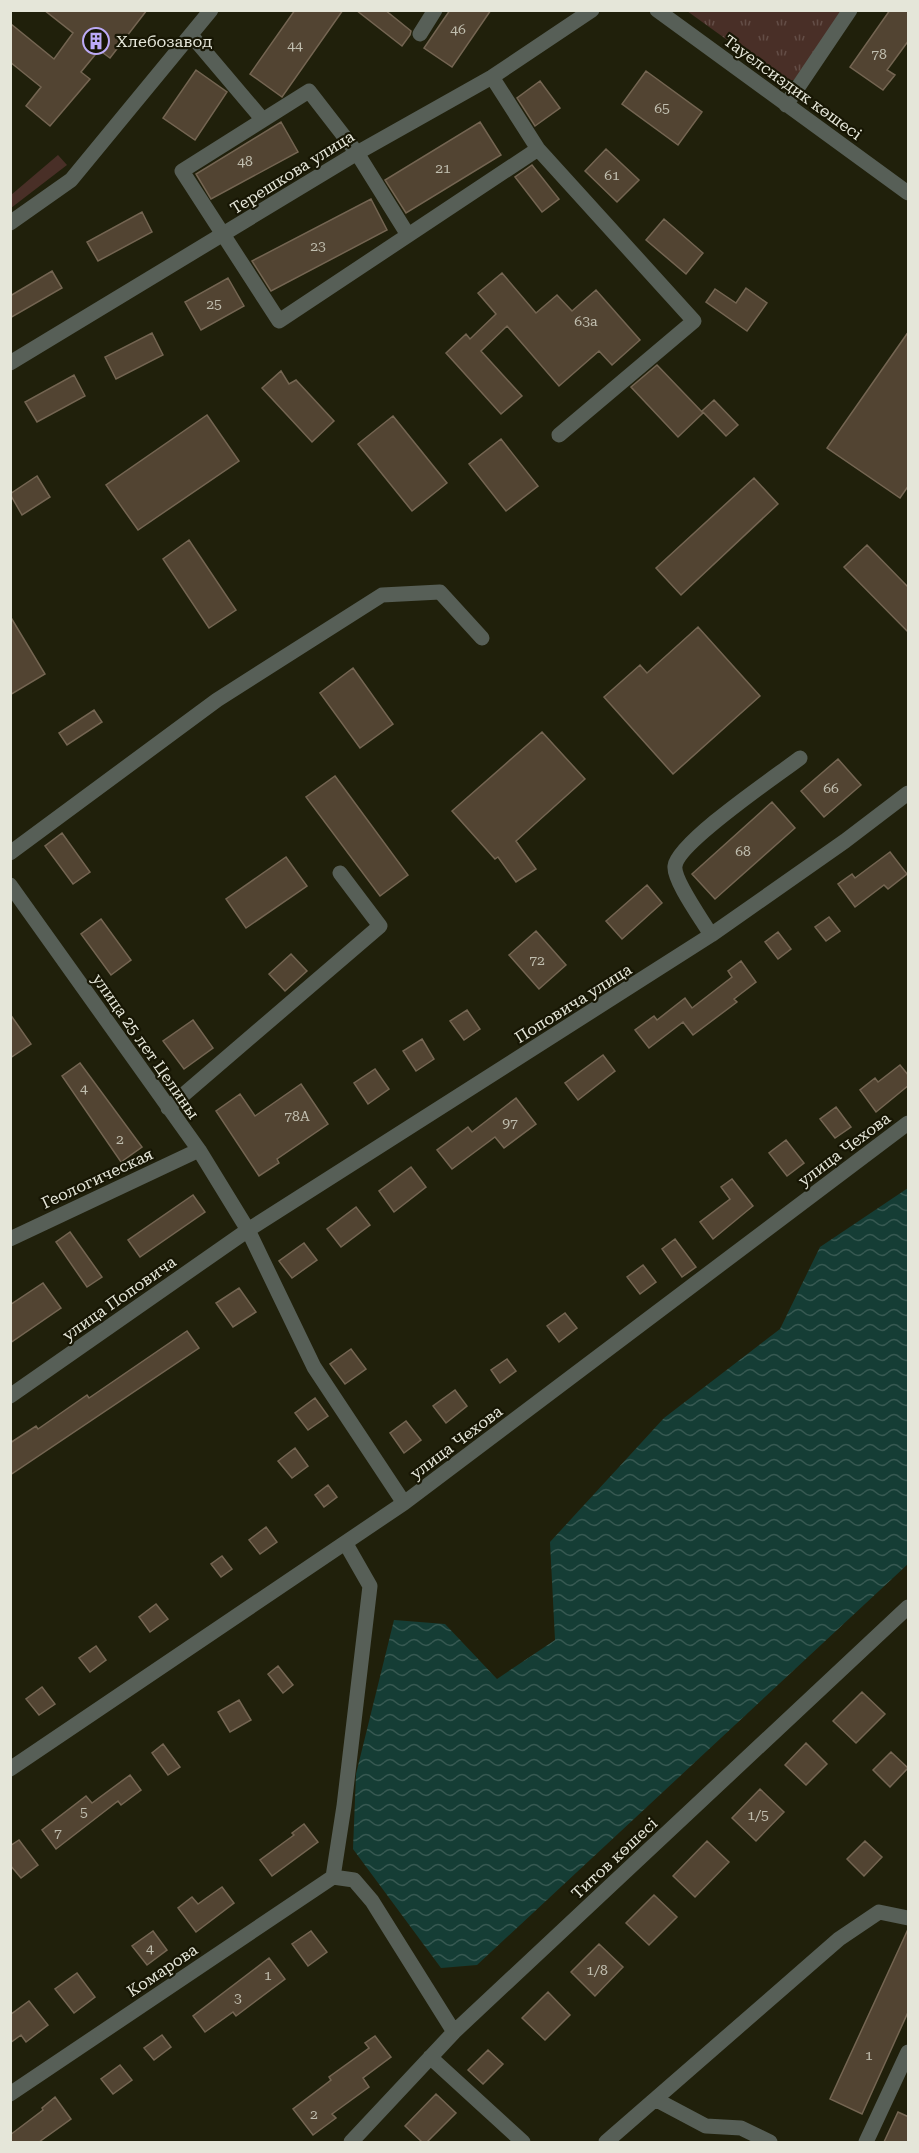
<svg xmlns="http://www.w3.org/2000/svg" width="919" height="2153" viewBox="0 0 919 2153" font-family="'Roboto Serif',serif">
<defs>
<pattern id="park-tufts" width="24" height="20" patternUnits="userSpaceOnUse" patternTransform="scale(1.5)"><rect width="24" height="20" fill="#492f27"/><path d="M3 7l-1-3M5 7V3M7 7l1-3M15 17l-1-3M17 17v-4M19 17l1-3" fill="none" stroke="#634d46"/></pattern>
<pattern id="water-waves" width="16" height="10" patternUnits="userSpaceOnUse" patternTransform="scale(1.5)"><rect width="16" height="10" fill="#153d35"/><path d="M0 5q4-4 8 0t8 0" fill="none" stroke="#375952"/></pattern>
</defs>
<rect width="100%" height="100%" fill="#20200b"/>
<!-- grass -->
<path fill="#492f27" d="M 58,155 L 67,165 L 11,208 L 11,195 Z"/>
<!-- park -->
<path fill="url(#park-tufts)" d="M 687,11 L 845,11 L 794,80 L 784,81 Z"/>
<!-- water -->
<path fill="url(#water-waves)" d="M 908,1188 L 908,1564 L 477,1965 L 441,1968 L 353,1849 L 356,1774 L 394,1620 L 445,1624 L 497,1679 L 555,1640 L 550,1542 L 664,1418 L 780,1329 L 820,1247 Z"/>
<!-- building -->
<path fill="#524432" stroke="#746552" stroke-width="1.5" d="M 44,10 L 147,10 L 110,58 L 99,50 L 81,72 L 90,79 L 50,126 L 26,106 L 41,87 L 10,62 L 11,24 L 54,59 L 73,33 Z
M 295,10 L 343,10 L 282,97 L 250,74 Z
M 356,10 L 385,10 L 411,31 L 410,35 L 402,46 Z
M 450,10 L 491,10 L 452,67 L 424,48 Z
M 890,10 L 909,10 L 909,40 L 887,70 L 895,75 L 883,90 L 850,67 Z
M 196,70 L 227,92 L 195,140 L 163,118 Z
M 646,71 L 702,112 L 678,145 L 622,104 Z
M 540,81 L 560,108 L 535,126 L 517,98 Z
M 281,122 L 298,152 L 211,199 L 196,174 Z
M 480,122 L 501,155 L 406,213 L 385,180 Z
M 606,149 L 639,180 L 617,202 L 585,171 Z
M 532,165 L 559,199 L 542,212 L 515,177 Z
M 371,199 L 387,230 L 271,291 L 252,261 Z
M 142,212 L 152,232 L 98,261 L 87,242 Z
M 664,219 L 703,253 L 686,274 L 646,240 Z
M 52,271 L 62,288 L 10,318 L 10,296 Z
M 502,273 L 536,313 L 557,295 L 572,311 L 596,290 L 640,340 L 612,365 L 599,351 L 559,386 L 507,326 L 481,351 L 522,396 L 501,414 L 446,353 L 466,334 L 470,339 L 496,314 L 478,293 Z
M 228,278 L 244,306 L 201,330 L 185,302 Z
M 746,288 L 767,303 L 747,331 L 706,302 L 715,289 L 736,303 Z
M 909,331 L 909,485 L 900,498 L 827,448 Z
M 152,333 L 163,355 L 116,379 L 105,357 Z
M 657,365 L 703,413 L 678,437 L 631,387 Z
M 281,371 L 289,384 L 296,380 L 334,421 L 312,442 L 262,388 Z
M 74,375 L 85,396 L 37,422 L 25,402 Z
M 714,400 L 738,425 L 726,436 L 702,411 Z
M 207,415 L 239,461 L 138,530 L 106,485 Z
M 393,416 L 447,483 L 412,511 L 358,444 Z
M 501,439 L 538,486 L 506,511 L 469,464 Z
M 37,476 L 50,497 L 22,515 L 10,494 Z
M 754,478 L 778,504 L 681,595 L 656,568 Z
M 189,540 L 236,610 L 209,628 L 163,559 Z
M 867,545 L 909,588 L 909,633 L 844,567 Z
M 10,616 L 45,674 L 10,695 Z
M 698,627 L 760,696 L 673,774 L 604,697 L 640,665 L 647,673 Z
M 353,668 L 393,724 L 360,748 L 320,693 Z
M 94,710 L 102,722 L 67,745 L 59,733 Z
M 542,732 L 585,779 L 516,841 L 536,869 L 516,882 L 498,857 L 495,859 L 452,811 Z
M 838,759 L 861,785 L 824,817 L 801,791 Z
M 335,776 L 408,875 L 380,896 L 306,797 Z
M 772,802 L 795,828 L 715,899 L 692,874 Z
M 62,833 L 90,872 L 73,884 L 45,846 Z
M 890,852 L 907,874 L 888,889 L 884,885 L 855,907 L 838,884 L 852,874 L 855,878 Z
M 286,857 L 307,886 L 246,928 L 226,899 Z
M 647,885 L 662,903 L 622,939 L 606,921 Z
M 829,917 L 840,931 L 826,941 L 815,927 Z
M 101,919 L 131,960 L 111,975 L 81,934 Z
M 536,931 L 566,965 L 539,989 L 509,955 Z
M 778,932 L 791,949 L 778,959 L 765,942 Z
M 291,954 L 307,971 L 285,991 L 269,974 Z
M 741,961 L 756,982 L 734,999 L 737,1002 L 693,1035 L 683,1022 L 649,1048 L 635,1030 L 654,1016 L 657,1020 L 685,998 L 692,1008 L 732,977 L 728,971 Z
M 467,1010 L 480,1029 L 464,1040 L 450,1021 Z
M 10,1014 L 31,1044 L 10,1058 Z
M 193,1020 L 213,1048 L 184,1069 L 163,1041 Z
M 422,1039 L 434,1059 L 416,1071 L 403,1051 Z
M 603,1055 L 615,1071 L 578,1100 L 565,1083 Z
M 80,1063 L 142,1147 L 121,1162 L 62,1076 Z
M 900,1065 L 909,1076 L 909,1085 L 876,1112 L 860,1090 L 875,1078 L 878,1082 Z
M 375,1069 L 389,1089 L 368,1104 L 354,1083 Z
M 301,1084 L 328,1124 L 277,1159 L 279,1163 L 259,1176 L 216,1111 L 240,1094 L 255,1116 Z
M 516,1098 L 536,1124 L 504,1148 L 495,1137 L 452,1169 L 437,1150 L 468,1127 L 472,1132 Z
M 836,1107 L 851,1127 L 835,1138 L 820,1119 Z
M 786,1140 L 804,1163 L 787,1176 L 769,1153 Z
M 411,1167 L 426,1187 L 394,1212 L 379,1191 Z
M 732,1179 L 753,1206 L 713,1239 L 700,1222 L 730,1199 L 721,1187 Z
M 193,1195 L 205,1212 L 140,1257 L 128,1240 Z
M 356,1207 L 370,1225 L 341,1247 L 327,1229 Z
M 70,1232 L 102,1277 L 87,1287 L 56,1242 Z
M 675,1239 L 696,1267 L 682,1277 L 662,1249 Z
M 304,1243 L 317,1260 L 292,1278 L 279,1261 Z
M 643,1265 L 656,1282 L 640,1294 L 627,1277 Z
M 43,1283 L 61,1308 L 10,1343 L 10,1305 Z
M 239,1288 L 256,1312 L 233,1327 L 216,1303 Z
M 565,1313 L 577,1328 L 559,1342 L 547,1326 Z
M 187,1331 L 199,1348 L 10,1475 L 10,1443 L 36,1426 L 38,1429 L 87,1395 L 89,1398 Z
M 351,1349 L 366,1369 L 345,1384 L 330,1364 Z
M 507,1359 L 516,1371 L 500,1383 L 491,1370 Z
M 455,1390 L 467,1406 L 446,1423 L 433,1406 Z
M 315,1398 L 328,1416 L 308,1430 L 295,1413 Z
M 406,1421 L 421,1440 L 404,1453 L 390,1433 Z
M 295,1448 L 308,1466 L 292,1478 L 278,1461 Z
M 328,1485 L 337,1497 L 324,1507 L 315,1495 Z
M 266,1527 L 277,1542 L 260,1554 L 249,1540 Z
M 222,1556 L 232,1569 L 221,1577 L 211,1564 Z
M 156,1604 L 168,1619 L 150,1632 L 139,1617 Z
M 96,1646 L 106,1660 L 90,1672 L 79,1658 Z
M 278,1666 L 293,1685 L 283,1693 L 268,1674 Z
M 42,1687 L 55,1704 L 39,1715 L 26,1699 Z
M 862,1692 L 885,1714 L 856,1743 L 833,1721 Z
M 239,1700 L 251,1720 L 230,1732 L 218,1712 Z
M 806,1743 L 827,1764 L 806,1785 L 785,1765 Z
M 163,1744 L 180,1767 L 168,1775 L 152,1753 Z
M 891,1752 L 908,1768 L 890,1787 L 873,1770 Z
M 130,1775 L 141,1790 L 121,1805 L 118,1801 L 56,1849 L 42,1830 L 86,1796 L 92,1803 Z
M 760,1789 L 784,1812 L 756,1841 L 732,1818 Z
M 304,1824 L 318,1842 L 272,1876 L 260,1860 L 294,1835 L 292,1833 Z
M 19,1840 L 38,1865 L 21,1878 L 10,1865 L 10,1846 Z
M 707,1841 L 729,1862 L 695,1897 L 673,1876 Z
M 865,1841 L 882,1857 L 864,1876 L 847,1859 Z
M 222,1887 L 234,1903 L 196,1932 L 178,1908 L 192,1897 L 198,1904 Z
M 654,1895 L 677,1917 L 649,1945 L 626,1923 Z
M 909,1927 L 909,2010 L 862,2114 L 830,2099 Z
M 153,1931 L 167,1950 L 147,1965 L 132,1946 Z
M 311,1931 L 327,1952 L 308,1966 L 292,1944 Z
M 599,1944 L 623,1967 L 595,1996 L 571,1972 Z
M 269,1958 L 285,1979 L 236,2016 L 233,2012 L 205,2032 L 193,2016 Z
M 77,1973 L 95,1997 L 74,2013 L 55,1989 Z
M 548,1992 L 570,2015 L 545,2040 L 522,2018 Z
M 29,2001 L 48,2025 L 26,2042 L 21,2035 L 10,2043 L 10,2015 Z
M 162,2035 L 171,2047 L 154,2060 L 144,2048 Z
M 375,2036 L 391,2057 L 363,2078 L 369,2087 L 332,2114 L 336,2118 L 313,2135 L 293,2109 L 331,2080 L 329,2077 L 369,2048 L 365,2043 Z
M 488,2050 L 503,2064 L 483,2084 L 468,2070 Z
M 120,2065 L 132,2080 L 113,2094 L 101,2079 Z
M 436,2094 L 456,2113 L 427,2142 L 422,2142 L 405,2126 Z
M 55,2097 L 71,2119 L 39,2142 L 10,2142 L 10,2135 L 43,2110 L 42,2108 Z
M 898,2112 L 909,2117 L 909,2142 L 884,2142 Z"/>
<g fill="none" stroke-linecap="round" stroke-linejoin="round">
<!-- minor -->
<path stroke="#575f57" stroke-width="15" d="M 657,10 L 908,193
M 420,34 L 435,10
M 191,35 L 263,120
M 492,77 L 538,149 L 694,321 L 559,435
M 786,105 L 850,10
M 10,223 L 71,180 L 211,10
M 408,235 L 357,153 L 309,91 L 182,171 L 279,321 L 538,149
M 10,363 L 357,153 L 492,77 L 592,10
M 10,853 L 217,700 L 382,595 L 440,592 L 482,638
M 10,885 L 199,1150 L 248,1230 L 314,1367 L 404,1503
M 711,935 C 703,921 673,880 675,866 C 678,842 778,775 800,758
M 168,1108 L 380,926 L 340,873
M 10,1239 L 199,1150
M 10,1396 L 248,1230 L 711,935 L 845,841 L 908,793
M 10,1769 L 404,1503 L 908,1123
M 333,1877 L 344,1806 L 370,1586 L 346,1544
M 333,1877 L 354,1880 L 372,1901 L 454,2032
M 430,2057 L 523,2142
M 10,2094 L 333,1877
M 657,2100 L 706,2126 L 741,2128 L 770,2142
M 351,2142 L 454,2032 L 908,1607
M 606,2142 L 839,1939 L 879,1912 L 908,1918
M 866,2142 L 908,2052"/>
</g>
<!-- icons -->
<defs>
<symbol id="building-ring" viewBox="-11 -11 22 22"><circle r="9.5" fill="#171604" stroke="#bcaaf6" stroke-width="1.5"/><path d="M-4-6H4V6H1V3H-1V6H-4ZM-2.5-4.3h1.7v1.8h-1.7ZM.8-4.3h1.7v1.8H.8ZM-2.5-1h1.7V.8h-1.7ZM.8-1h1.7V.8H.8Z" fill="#bcaaf6"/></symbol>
</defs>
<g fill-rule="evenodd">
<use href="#building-ring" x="81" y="26" width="30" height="30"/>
</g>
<g text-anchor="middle" stroke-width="4.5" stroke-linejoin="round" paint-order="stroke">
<!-- number labels -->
<g font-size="14" fill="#c0beaf">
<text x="458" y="34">46</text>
<text x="295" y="50">44</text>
<text x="879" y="59">78</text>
<text x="662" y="113">65</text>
<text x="245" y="166">48</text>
<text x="443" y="173">21</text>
<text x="612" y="180">61</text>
<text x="318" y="251">23</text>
<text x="214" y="309">25</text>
<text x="586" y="326">63а</text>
<text x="831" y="793">66</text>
<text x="743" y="856">68</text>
<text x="537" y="965">72</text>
<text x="84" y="1093">4</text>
<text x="297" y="1121">78А</text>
<text x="510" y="1128">97</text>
<text x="120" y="1144">2</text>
<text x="84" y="1817">5</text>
<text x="758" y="1820">1/5</text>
<text x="58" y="1838">7</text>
<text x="150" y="1953">4</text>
<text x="597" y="1975">1/8</text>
<text x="268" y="1980">1</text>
<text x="238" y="2003">3</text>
<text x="869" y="2060">1</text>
<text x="314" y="2119">2</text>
</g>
<!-- poi labels -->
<g font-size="16" fill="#e5e6d9" stroke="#171604" text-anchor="start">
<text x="116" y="47">Хлебозавод</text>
</g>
<!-- street labels -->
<g font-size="16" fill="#e5e6d9" stroke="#171604">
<text transform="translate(793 87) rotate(36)" y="6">Тауелсиздик көшесі</text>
<text transform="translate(292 172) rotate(-32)" y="6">Терешкова улица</text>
<text transform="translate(573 1003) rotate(-32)" y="6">Поповича улица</text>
<text transform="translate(146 1046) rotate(55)" y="6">улица 25 лет Целины</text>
<text transform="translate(844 1149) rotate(-37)" y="6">улица Чехова</text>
<text transform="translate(97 1178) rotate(-25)" y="6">Геологическая</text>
<text transform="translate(119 1298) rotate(-35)" y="6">улица Поповича</text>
<text transform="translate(456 1442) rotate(-37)" y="6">улица Чехова</text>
<text transform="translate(614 1858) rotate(-43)" y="6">Титов көшесі</text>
<text transform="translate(162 1970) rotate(-34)" y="6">Комарова</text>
</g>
</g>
<!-- border -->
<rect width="919" height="2153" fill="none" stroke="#e5e6d9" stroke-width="24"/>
</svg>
